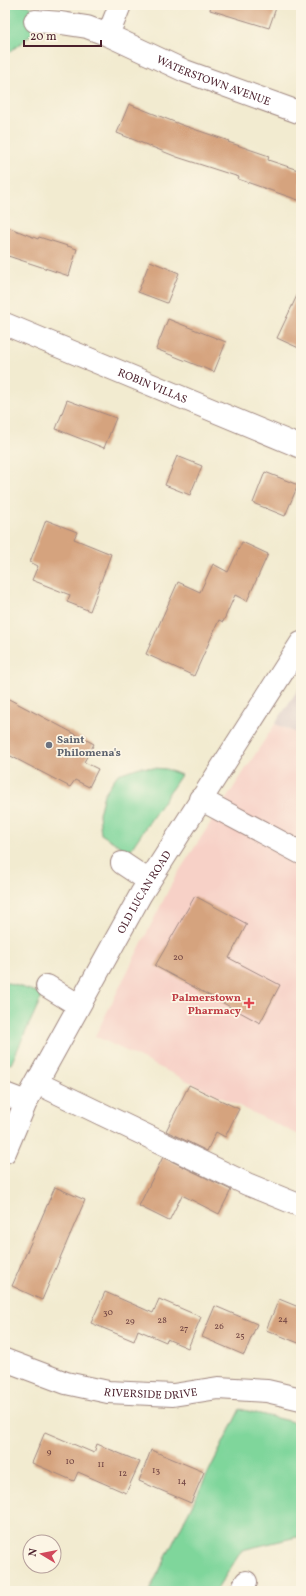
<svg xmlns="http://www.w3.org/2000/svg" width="306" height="1596" viewBox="0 0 306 1596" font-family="Vollkorn,serif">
<rect width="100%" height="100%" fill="#fcf5e5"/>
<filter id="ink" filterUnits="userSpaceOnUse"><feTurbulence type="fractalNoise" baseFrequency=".025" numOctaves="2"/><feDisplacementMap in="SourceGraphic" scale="8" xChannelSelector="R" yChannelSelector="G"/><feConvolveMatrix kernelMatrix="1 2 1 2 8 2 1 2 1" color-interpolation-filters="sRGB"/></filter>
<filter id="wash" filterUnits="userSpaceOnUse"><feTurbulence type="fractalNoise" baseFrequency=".012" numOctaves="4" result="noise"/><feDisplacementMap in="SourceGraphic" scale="16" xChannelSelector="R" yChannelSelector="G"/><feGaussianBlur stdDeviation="0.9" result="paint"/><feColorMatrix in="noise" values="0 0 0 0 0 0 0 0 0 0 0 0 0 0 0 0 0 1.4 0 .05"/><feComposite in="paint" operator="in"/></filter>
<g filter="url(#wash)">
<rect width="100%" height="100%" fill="#f2ebd0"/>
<!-- built -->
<path fill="#f7d1c7" d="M 275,724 L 301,735 L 301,1136 L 95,1036 L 174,879 Z"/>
<!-- industrial -->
<path fill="#d2bfc0" d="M 301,685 L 301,735 L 275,724 Z"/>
<!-- green -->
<path fill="#7fd69b" stroke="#647a63" d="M 5,5 L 28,5 L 35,10 L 34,32 L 5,56 Z
M 140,767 L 166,769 L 181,775 L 129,852 L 101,834 L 99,814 L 104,794 L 118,774 Z
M 5,982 L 43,994 L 11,1064 L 5,1063 Z
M 240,1409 L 301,1424 L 301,1536 L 242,1550 L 216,1591 L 149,1591 Z"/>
<g id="blocks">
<!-- building -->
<path fill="#d5a37e" d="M 211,5 L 277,5 L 269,28 L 210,10 Z
M 129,104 L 182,125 L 229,141 L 228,142 L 269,156 L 268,160 L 301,171 L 301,201 L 238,179 L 239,177 L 177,157 L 117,133 Z
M 5,226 L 38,239 L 39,237 L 77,249 L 69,276 L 5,255 Z
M 150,261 L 179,273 L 167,303 L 138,292 Z
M 301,287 L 301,349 L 277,338 Z
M 168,319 L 226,342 L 214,372 L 156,349 Z
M 67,400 L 116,418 L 104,448 L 56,429 Z
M 177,456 L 202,466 L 190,495 L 165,485 Z
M 265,472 L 298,485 L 285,516 L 253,503 Z
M 46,520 L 77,532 L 74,539 L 111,554 L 90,611 L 67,602 L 70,595 L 32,580 L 38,566 L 30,562 Z
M 242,542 L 268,554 L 247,601 L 235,595 L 223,622 L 219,620 L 194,676 L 146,654 L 178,582 L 200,592 L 213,564 L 228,572 Z
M 5,697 L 94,744 L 84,762 L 98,769 L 89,787 L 75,780 L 70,787 L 5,753 Z
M 195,896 L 247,924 L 229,958 L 280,985 L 260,1023 L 155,966 Z
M 189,1085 L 239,1109 L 225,1137 L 216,1132 L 207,1151 L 166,1131 Z
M 163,1157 L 231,1190 L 219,1214 L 182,1195 L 169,1221 L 139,1206 Z
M 55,1187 L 85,1200 L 42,1300 L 12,1286 Z
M 105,1292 L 153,1313 L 159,1299 L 201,1317 L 188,1348 L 167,1339 L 166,1342 L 138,1330 L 134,1341 L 91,1323 Z
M 279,1299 L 301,1308 L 301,1344 L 266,1330 Z
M 215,1306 L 257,1324 L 244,1355 L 202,1337 Z
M 45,1432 L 94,1453 L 97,1444 L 140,1462 L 126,1493 L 78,1472 L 74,1481 L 32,1463 Z
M 151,1450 L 204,1472 L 191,1503 L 139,1481 Z"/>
</g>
</g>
<g filter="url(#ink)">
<use href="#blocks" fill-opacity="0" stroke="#9e857e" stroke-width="1"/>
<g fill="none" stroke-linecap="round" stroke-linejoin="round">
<defs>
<g id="minor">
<path id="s1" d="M 35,21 L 61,23 L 87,27 L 108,35 L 185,71 L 301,113"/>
<path d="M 108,35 L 120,5"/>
<path id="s2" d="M 5,324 L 301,447"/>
<path d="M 200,799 L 301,853"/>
<path d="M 122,863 L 149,881"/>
<path d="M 47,986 L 78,1005"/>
<path d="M 37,1083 L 247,1184 L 301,1206"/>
<path d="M 5,1094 L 26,1102"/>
<path id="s3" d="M 5,1152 L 26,1102 L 141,894 L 301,643"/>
<path id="s4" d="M 5,1360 L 66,1383 L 108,1392 L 173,1395 L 218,1388 L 267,1391 L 301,1399"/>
<path d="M 241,1591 L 246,1582"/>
</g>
</defs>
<!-- minor casing -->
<use href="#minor" stroke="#9e857e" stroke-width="24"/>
<!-- minor -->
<use href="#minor" stroke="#fff" stroke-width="22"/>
</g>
</g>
<!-- markers -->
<circle fill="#6b7280" stroke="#fcf5e5" stroke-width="1.5" cx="49" cy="745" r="4"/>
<path fill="#e0444e" stroke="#fcf5e5" stroke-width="1.5" d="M247 997h4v4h4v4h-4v4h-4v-4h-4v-4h4z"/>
<g text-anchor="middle" stroke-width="3.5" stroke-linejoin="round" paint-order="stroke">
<!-- number labels -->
<g font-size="9" fill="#6d4040">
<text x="178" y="960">20</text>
<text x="108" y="1315">30</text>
<text x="283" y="1322">24</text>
<text x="162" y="1323">28</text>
<text x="130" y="1324">29</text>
<text x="219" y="1329">26</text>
<text x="184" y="1331">27</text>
<text x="240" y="1338">25</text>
<text x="49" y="1455">9</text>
<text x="70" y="1464">10</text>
<text x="101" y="1467">11</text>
<text x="156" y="1473">13</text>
<text x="123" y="1476">12</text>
<text x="182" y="1484">14</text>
</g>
<!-- street labels -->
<g font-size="11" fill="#4a1f2b" stroke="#fcf5e5">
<text dy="4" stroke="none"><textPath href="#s1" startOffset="190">WATERSTOWN AVENUE</textPath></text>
<text dy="4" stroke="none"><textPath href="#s2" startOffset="160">ROBIN VILLAS</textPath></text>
<text dy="4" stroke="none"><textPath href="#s3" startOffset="295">OLD LUCAN ROAD</textPath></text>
<text dy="4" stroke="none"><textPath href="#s4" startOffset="151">RIVERSIDE DRIVE</textPath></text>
</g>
<!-- worship labels -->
<g font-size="11" font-weight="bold" fill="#5b616d" stroke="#fcf5e5" text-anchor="start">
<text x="57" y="743">Saint<tspan x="57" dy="13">Philomena's</tspan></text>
</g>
<!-- health labels -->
<g font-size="11" font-weight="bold" fill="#be3a42" stroke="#fcf5e5" text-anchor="end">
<text x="241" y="1001">Palmerstown<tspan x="241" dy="13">Pharmacy</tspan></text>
</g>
</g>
<!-- margin -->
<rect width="306" height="1596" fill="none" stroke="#fcf5e5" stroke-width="20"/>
<!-- north arrow -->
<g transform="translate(42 1554) rotate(280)"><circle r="19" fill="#fcf5e5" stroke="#b59f9b"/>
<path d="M0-3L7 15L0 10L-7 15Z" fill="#d1495b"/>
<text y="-6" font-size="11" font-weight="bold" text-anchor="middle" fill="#4a1f2b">N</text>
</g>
<!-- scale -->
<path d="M24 40v6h77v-6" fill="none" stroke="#4a1f2b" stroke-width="2"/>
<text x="30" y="40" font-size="12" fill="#4a1f2b" stroke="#fcf5e5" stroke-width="3" paint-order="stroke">20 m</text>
</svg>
